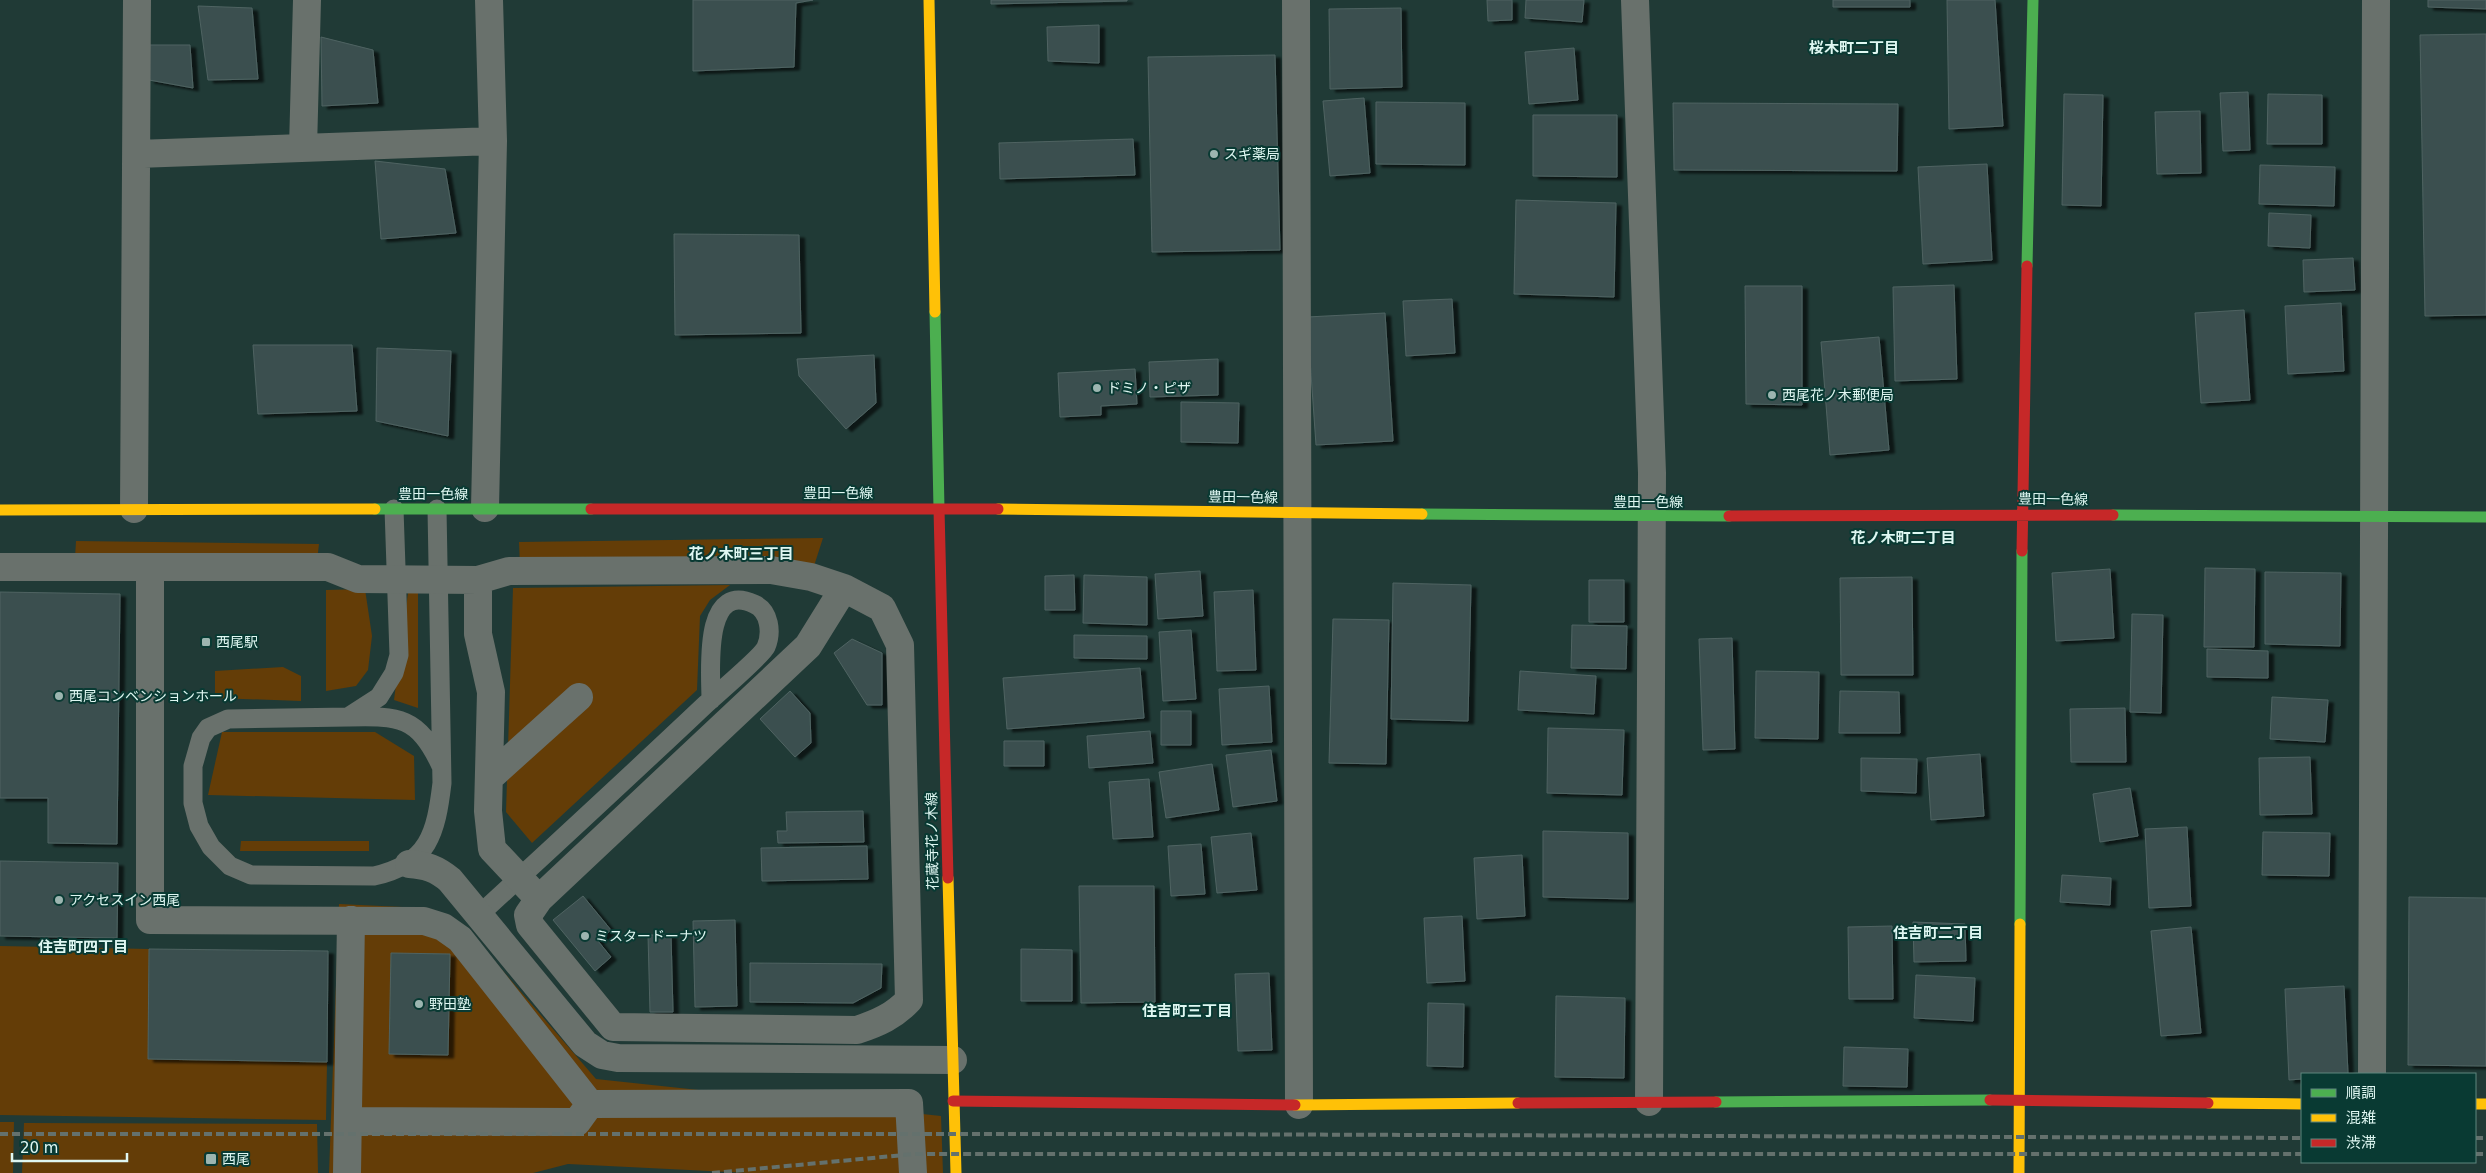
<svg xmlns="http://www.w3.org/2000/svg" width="2486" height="1173" viewBox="0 0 2486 1173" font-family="'DejaVu Sans','Noto Sans JP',sans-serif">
<defs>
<filter id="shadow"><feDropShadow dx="5.5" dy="3" stdDeviation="1" flood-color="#0009"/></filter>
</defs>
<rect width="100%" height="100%" fill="#203a36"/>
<!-- green -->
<path fill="#643d07" d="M 823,538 L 814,566 L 520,566 L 519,542 Z
M 76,541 L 319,544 L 317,561 L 75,558 Z
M 730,585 L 710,600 L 700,616 L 697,690 L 532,843 L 506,812 L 513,588 Z
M 365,589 L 372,636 L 368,670 L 356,686 L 326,691 L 326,590 Z
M 408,593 L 418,593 L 418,708 L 394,700 Z
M 283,667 L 301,676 L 301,701 L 215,698 L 215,671 Z
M 222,732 L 375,732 L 414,756 L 415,800 L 208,795 Z
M 241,841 L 369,841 L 369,851 L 240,851 Z
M 339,904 L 424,908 L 465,927 L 596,1079 L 941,1116 L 943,1173 L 749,1173 L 568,1164 L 533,1173 L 329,1173 Z
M 0,946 L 149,949 L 148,1059 L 327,1062 L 326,1120 L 0,1115 Z
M 0,1122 L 14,1122 L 13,1173 L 0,1173 Z
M 24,1123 L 317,1124 L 318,1173 L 22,1173 Z"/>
<!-- building -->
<path fill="#3b504f" stroke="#4f6362" filter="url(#shadow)" d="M 693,0 L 813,0 L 796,3 L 794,67 L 693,71 Z
M 991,0 L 1127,0 L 1127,1 L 991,4 Z
M 1487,0 L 1512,0 L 1512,20 L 1488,21 Z
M 1526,0 L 1584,0 L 1582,22 L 1525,18 Z
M 1833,0 L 1910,0 L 1910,7 L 1833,7 Z
M 1947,0 L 1995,0 L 2003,126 L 1949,129 Z
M 2428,0 L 2486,0 L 2486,9 L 2428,7 Z
M 198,6 L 252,8 L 258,79 L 208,80 Z
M 1401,8 L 1402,87 L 1330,89 L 1329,9 Z
M 1099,25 L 1099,63 L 1048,61 L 1047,27 Z
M 2486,34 L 2486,315 L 2425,316 L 2420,35 Z
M 321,37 L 373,50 L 378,103 L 322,106 Z
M 149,45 L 190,45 L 193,88 L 149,80 Z
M 1574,48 L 1578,100 L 1529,104 L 1525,52 Z
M 1275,55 L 1280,250 L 1152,252 L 1148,57 Z
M 2248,92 L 2250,150 L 2223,151 L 2220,93 Z
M 2064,94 L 2103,95 L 2101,206 L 2062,205 Z
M 2268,94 L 2322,95 L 2322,144 L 2267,144 Z
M 1364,98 L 1370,173 L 1330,176 L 1323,101 Z
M 1376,102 L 1465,103 L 1465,165 L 1376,164 Z
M 1673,103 L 1898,104 L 1897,171 L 1674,170 Z
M 2200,111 L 2201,173 L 2157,174 L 2155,112 Z
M 1533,115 L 1617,115 L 1617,177 L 1533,176 Z
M 1133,139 L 1135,175 L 1000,179 L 999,143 Z
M 375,161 L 445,169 L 456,233 L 381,239 Z
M 1987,164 L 1992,260 L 1923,264 L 1918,167 Z
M 2260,165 L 2335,167 L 2334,206 L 2259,204 Z
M 1516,200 L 1616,203 L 1614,297 L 1514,294 Z
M 2269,213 L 2311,215 L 2310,248 L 2268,246 Z
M 674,234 L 799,235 L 801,333 L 675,335 Z
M 2353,258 L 2355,290 L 2304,292 L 2303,260 Z
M 1954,285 L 1957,379 L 1895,381 L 1893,287 Z
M 1745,286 L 1802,286 L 1802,405 L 1746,404 Z
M 1452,299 L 1455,353 L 1406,356 L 1403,301 Z
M 2341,303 L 2344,371 L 2288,374 L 2285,306 Z
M 2244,310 L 2250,400 L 2201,403 L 2195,313 Z
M 1385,313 L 1393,441 L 1316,445 L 1307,317 Z
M 1879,337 L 1889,450 L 1830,455 L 1821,342 Z
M 253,345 L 352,345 L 357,411 L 258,414 Z
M 377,348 L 451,351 L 448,436 L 376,421 Z
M 874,355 L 876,403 L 846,429 L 799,376 L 797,359 Z
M 1218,359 L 1218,395 L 1150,397 L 1149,362 Z
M 1135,369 L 1137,404 L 1101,406 L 1101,415 L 1060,417 L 1058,373 Z
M 1181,402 L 1239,403 L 1238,443 L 1181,442 Z
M 2205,568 L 2255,569 L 2254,647 L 2204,647 Z
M 2110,569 L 2114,638 L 2056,641 L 2052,573 Z
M 1200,571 L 1203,616 L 1158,619 L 1155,574 Z
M 2265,572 L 2341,573 L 2340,646 L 2265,644 Z
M 1074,575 L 1075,610 L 1045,610 L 1045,576 Z
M 1084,575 L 1147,577 L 1147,625 L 1083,623 Z
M 1912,577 L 1913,675 L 1841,675 L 1840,578 Z
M 1589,580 L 1624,580 L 1624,622 L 1589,622 Z
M 1393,583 L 1471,585 L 1468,721 L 1391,719 Z
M 1253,590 L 1256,670 L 1217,671 L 1214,592 Z
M 0,592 L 120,594 L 117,844 L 48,843 L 48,798 L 0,798 Z
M 2132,614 L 2163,615 L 2161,713 L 2130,712 Z
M 1333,619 L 1389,620 L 1386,764 L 1329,763 Z
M 1572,625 L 1627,626 L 1626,669 L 1571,668 Z
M 1191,630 L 1196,699 L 1163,701 L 1159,632 Z
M 1074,635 L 1147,636 L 1147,659 L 1074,658 Z
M 1732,638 L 1735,749 L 1703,750 L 1699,639 Z
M 852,639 L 882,653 L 882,705 L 867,705 L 834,653 Z
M 2207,649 L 2268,651 L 2268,678 L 2207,677 Z
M 1140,668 L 1144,718 L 1007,729 L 1003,678 Z
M 1520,671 L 1596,676 L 1594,714 L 1518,710 Z
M 1756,671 L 1819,672 L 1818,739 L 1755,738 Z
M 1269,686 L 1272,742 L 1222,745 L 1219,689 Z
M 790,691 L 810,713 L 811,743 L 795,757 L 760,719 Z
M 1840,691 L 1899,692 L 1900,733 L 1839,733 Z
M 2272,697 L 2328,700 L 2325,742 L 2270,739 Z
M 2125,708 L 2126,762 L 2071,762 L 2070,709 Z
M 1161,711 L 1191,711 L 1191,745 L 1161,745 Z
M 1548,728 L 1624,730 L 1622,795 L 1547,793 Z
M 1150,731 L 1153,763 L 1089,768 L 1087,736 Z
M 1004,741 L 1044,741 L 1044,766 L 1004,766 Z
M 1271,750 L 1277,801 L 1233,807 L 1226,755 Z
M 1980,754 L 1984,816 L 1931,820 L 1927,758 Z
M 2310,757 L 2312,814 L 2260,815 L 2259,758 Z
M 1861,758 L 1917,759 L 1916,793 L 1861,791 Z
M 1212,764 L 1219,810 L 1166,818 L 1159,772 Z
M 1149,779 L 1153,837 L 1113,839 L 1109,782 Z
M 2130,788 L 2138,836 L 2100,842 L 2093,794 Z
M 863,811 L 864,842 L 778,843 L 777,831 L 787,831 L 786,812 Z
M 2187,827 L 2191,906 L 2149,908 L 2145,829 Z
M 1543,831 L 1628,833 L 1628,899 L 1543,897 Z
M 2263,832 L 2330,833 L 2329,876 L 2262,875 Z
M 1251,833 L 1257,890 L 1217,893 L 1211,837 Z
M 1201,844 L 1205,894 L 1171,896 L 1168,846 Z
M 867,846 L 868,879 L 762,881 L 761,848 Z
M 1522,855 L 1525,916 L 1477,919 L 1474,858 Z
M 0,861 L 118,863 L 117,938 L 0,936 Z
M 2062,875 L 2111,878 L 2110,905 L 2060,902 Z
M 1079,886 L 1154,886 L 1155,1002 L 1081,1003 Z
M 583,896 L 611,930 L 598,941 L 611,957 L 595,971 L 553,920 Z
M 2409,897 L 2486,898 L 2486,1066 L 2408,1065 Z
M 1462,916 L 1465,981 L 1427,983 L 1424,918 Z
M 735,920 L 737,1006 L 695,1007 L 693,921 Z
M 1913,922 L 1965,924 L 1966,961 L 1914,962 Z
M 1892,926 L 1893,999 L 1849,999 L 1848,927 Z
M 2191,927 L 2201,1033 L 2161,1036 L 2151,931 Z
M 648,935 L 671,935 L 673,1012 L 650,1012 Z
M 149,949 L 328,951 L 327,1062 L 148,1059 Z
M 1021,949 L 1072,950 L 1072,1001 L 1021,1001 Z
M 391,953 L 450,954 L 448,1055 L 389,1054 Z
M 750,963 L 882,964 L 881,988 L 853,1003 L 750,1002 Z
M 1269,973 L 1272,1050 L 1238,1051 L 1235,974 Z
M 1916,975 L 1975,978 L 1973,1021 L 1914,1018 Z
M 2344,986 L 2348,1074 L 2302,1074 L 2302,1079 L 2289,1080 L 2285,989 Z
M 1556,996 L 1625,998 L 1624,1078 L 1555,1077 Z
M 1428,1003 L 1464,1004 L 1463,1067 L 1427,1066 Z
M 1844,1047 L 1908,1049 L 1907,1087 L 1843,1086 Z"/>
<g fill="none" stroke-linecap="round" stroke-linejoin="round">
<!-- lane -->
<path stroke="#69716c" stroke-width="19" d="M 394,509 L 399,655 L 394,673 L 379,697 L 348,717 L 228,719 L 208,728 L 201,738 L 193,766 L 193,803 L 199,826 L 211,847 L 230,866 L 251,875 L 374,876 C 429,864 436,833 442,783 L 437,509
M 349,717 C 399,716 418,716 441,766
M 479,915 C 555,845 631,775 706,704 C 717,694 762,656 766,647 C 772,633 770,611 754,604 C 702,580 711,673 711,700"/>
<!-- street -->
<path stroke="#69716c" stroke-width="28" d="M 1296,0 L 1299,1105
M 1635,0 L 1652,473 L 1649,1102
M 303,148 L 307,0
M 137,154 L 493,141
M 485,508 L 493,141 L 489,0
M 134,509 L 137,0
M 0,567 L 328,567 L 358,579 L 478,580 L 509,571 L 771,570 L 811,577 L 844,588 L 882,608 L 900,645 L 909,1000 C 894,1016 878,1023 857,1030 L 613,1027 L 530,925 L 528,915 L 539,899 L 808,646 L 844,588
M 150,568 L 150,920 L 424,921 L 443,927 L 460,939 L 590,1104 L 909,1103 L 913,1173
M 478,580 L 478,634 L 491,692 L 488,811 L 492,849 L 539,899
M 489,778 L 579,697
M 409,864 C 426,865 437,869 450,880 L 585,1044 L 602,1055 L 618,1058 L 953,1060
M 2372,1074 L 2376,0
M 348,1121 L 577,1122 L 590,1104
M 347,1173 L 351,920"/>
<!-- fast -->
<path stroke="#4caf50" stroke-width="11" d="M 2027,266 L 2033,0
M 935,312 L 939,509
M 375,509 L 591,509
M 1422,514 L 1729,516
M 2113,515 L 2486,517
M 2020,924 L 2022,551
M 1716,1102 L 1990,1100"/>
<!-- slow -->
<path stroke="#ffc107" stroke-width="11" d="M 929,0 L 935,312
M 998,509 L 1422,514
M 0,510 L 375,509
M 948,878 L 956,1173
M 2208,1103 L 2302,1104
M 2475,1104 L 2486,1104
M 1295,1105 L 1518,1103
M 2019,1173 L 2020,924"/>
<!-- jam -->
<path stroke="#c62828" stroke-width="11" d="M 591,509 L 998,509
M 939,509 L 948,878
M 1729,516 L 2113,515
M 2022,551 L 2027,266
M 1990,1100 L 2208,1103
M 953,1101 L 1295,1105
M 1518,1103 L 1716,1102"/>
<!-- rail -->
<path stroke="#64716d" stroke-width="4" stroke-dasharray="8 4" stroke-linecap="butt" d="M 0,1134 L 1142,1134 L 2302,1138
M 2475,1138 L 2486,1138
M 2475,1154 L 2486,1154
M 712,1173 L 914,1154 L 2302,1154"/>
</g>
<!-- markers -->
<g fill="#9cb5b0" stroke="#093a33" stroke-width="2">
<circle cx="1214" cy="154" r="5"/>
<circle cx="1097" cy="388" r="5"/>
<circle cx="1772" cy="395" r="5"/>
<rect x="201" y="637" width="10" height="10" rx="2.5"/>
<circle cx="59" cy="696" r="5"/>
<circle cx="59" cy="900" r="5"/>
<circle cx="585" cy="936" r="5"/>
<circle cx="419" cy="1004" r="5"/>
<rect x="205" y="1153" width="12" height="12" rx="2.5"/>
</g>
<g text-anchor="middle" stroke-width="4" stroke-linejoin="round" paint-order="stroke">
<!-- poi labels -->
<g font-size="14" fill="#dff7f2" stroke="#093a33" text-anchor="start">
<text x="1224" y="159">スギ薬局</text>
<text x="1107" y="393">ドミノ・ピザ</text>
<text x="1782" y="400">西尾花ノ木郵便局</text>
<text x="216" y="647">西尾駅</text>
<text x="69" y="701">西尾コンベンションホール</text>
<text x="69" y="905">アクセスイン西尾</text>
<text x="595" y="941">ミスタードーナツ</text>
<text x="429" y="1009">野田塾</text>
<text x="222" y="1164">西尾</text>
</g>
<!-- street labels -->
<g font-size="14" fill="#dff7f2" stroke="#093a33">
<text x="838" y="498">豊田一色線</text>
<text x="433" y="499">豊田一色線</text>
<text transform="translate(1243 497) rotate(1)" y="5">豊田一色線</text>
<text transform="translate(2053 499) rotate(1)" y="5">豊田一色線</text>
<text x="1648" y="507">豊田一色線</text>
<text transform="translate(932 841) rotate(-91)" y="5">花蔵寺花ノ木線</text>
</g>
<!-- neighbourhood labels -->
<g font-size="15" font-weight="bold" fill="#dff7f2" stroke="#093a33">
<text x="1854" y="53">桜木町二丁目</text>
<text x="1903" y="543">花ノ木町二丁目</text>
<text x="741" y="559">花ノ木町三丁目</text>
<text x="1938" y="938">住吉町二丁目</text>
<text x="83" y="952">住吉町四丁目</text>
<text x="1187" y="1016">住吉町三丁目</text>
</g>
</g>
<!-- legend -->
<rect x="2301" y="1073" width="175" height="90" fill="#093a33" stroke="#5f867f"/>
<rect x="2311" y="1089" width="25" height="8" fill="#4caf50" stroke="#5f867f"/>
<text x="2346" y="1098" font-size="15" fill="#dff7f2">順調</text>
<rect x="2311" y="1114" width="25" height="8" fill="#ffc107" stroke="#5f867f"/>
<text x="2346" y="1123" font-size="15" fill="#dff7f2">混雑</text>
<rect x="2311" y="1139" width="25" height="8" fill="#c62828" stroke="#5f867f"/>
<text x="2346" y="1148" font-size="15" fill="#dff7f2">渋滞</text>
<!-- scale -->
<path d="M12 1153v8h115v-8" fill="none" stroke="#dff7f2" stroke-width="2.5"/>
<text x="20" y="1153" font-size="15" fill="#dff7f2" stroke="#093a33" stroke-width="4" paint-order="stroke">20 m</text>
</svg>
